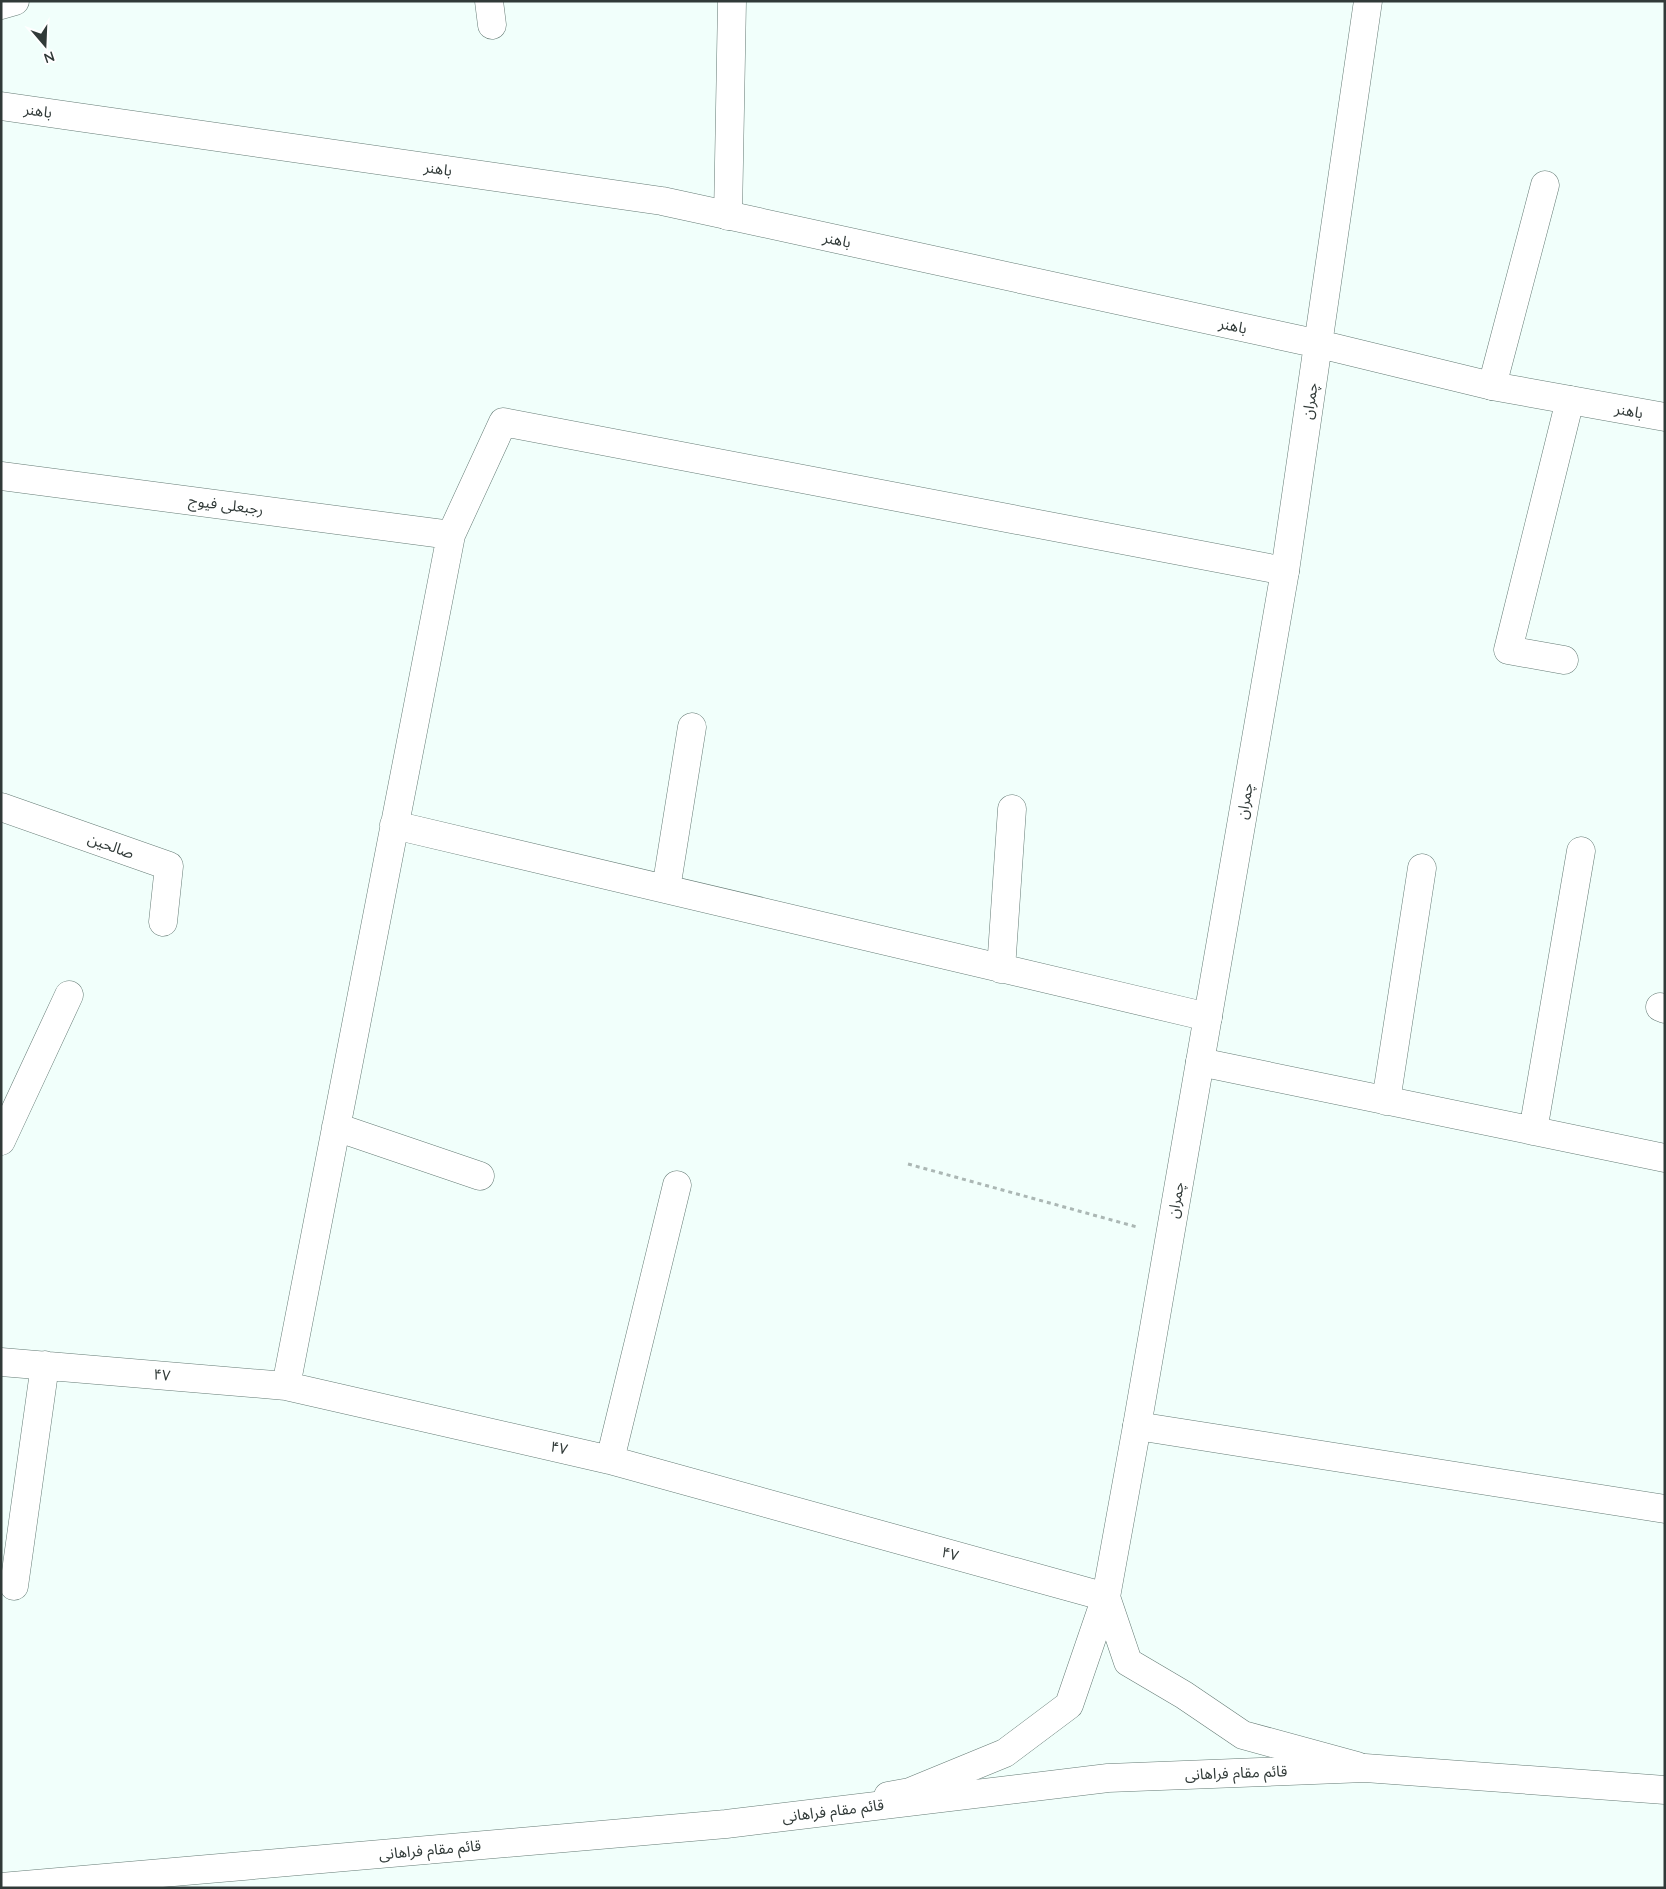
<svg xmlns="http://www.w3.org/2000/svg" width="1666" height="1889" viewBox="0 0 1666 1889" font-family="Quicksand,'Noto Sans Arabic',sans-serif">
<rect width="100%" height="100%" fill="#f1fffb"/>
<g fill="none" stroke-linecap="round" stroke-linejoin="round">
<defs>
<path id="minor" d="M 489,1 L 492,25
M 1,5 L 15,1
M 728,216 L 732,1
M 1492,386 L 1545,185
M 1,476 L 451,535
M 1564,660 L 1508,650 L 1570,400
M 1,807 L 169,866 L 163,922
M 394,825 L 1208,1017
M 666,889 L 692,727
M 1001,969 L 1012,809
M 1660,1007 L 1665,1009
M 1200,1062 L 1665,1158
M 1386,1101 L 1422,868
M 336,1127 L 480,1176
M 1533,1131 L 1581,851
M 1,1141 L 69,995
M 1,1362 L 286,1386 L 610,1460 L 1106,1597
M 286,1386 L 451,535 L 503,422 L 1285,571
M 1137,1426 L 1665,1509
M 610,1460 L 677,1185
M 14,1586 L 45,1365"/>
<path id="tertiary" d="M 1,106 L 662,201 L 1319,344 L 1492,386 L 1665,417
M 1106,1597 L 1137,1426 L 1285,571 L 1368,1
M 888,1796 L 910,1792 L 1005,1753 L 1069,1705 L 1106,1597 L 1128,1662 L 1184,1695 L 1243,1735 L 1357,1766"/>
<path id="primary" d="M 1,1887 L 726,1824 L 1108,1778 L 1365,1768 L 1665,1790"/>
</defs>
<!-- minor casing -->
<use href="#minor" stroke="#657b75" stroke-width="29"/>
<!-- tertiary casing -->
<use href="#tertiary" stroke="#657b75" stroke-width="29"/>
<!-- primary casing -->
<use href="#primary" stroke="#657b75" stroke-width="29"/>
<!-- path -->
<path stroke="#abb7b4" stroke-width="3" stroke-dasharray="4 4" stroke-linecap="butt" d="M 908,1164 L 1137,1227"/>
<!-- minor -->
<use href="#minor" stroke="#fff" stroke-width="28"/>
<!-- tertiary -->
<use href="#tertiary" stroke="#fff" stroke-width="28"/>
<!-- primary -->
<use href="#primary" stroke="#fff" stroke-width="28"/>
</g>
<g text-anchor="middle" stroke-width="5" stroke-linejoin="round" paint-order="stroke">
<!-- street labels -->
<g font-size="15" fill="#313a38" stroke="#fff">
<text transform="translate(38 111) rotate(8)" y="5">باهنر</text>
<text transform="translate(438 169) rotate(8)" y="5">باهنر</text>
<text transform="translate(837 240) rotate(12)" y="5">باهنر</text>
<text transform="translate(1233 326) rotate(12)" y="5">باهنر</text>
<text transform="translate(1310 401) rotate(-81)" y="5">چمران</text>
<text transform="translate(1629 411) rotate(10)" y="5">باهنر</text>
<text transform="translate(226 505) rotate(7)" y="5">رجبعلی فیوج</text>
<text transform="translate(1245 801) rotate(-80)" y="5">چمران</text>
<text transform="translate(111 846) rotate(20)" y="5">صالحین</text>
<text transform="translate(1176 1200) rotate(-80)" y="5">چمران</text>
<text transform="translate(162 1375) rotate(5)" y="5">۴۷</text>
<text transform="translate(559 1448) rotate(13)" y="5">۴۷</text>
<text transform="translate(950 1554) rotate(15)" y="5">۴۷</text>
<text transform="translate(1236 1773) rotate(-2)" y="5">قائم مقام فراهانی</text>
<text transform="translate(833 1811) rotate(-7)" y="5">قائم مقام فراهانی</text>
<text transform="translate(430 1850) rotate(-5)" y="5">قائم مقام فراهانی</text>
</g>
</g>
<!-- border -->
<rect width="1666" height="1889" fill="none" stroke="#313a38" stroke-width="5"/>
<!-- north arrow -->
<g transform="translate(45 45) rotate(161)" stroke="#ffffff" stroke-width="4" paint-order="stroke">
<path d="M0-4L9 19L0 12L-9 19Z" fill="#313a38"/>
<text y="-8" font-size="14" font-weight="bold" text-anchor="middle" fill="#313a38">N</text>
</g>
</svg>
